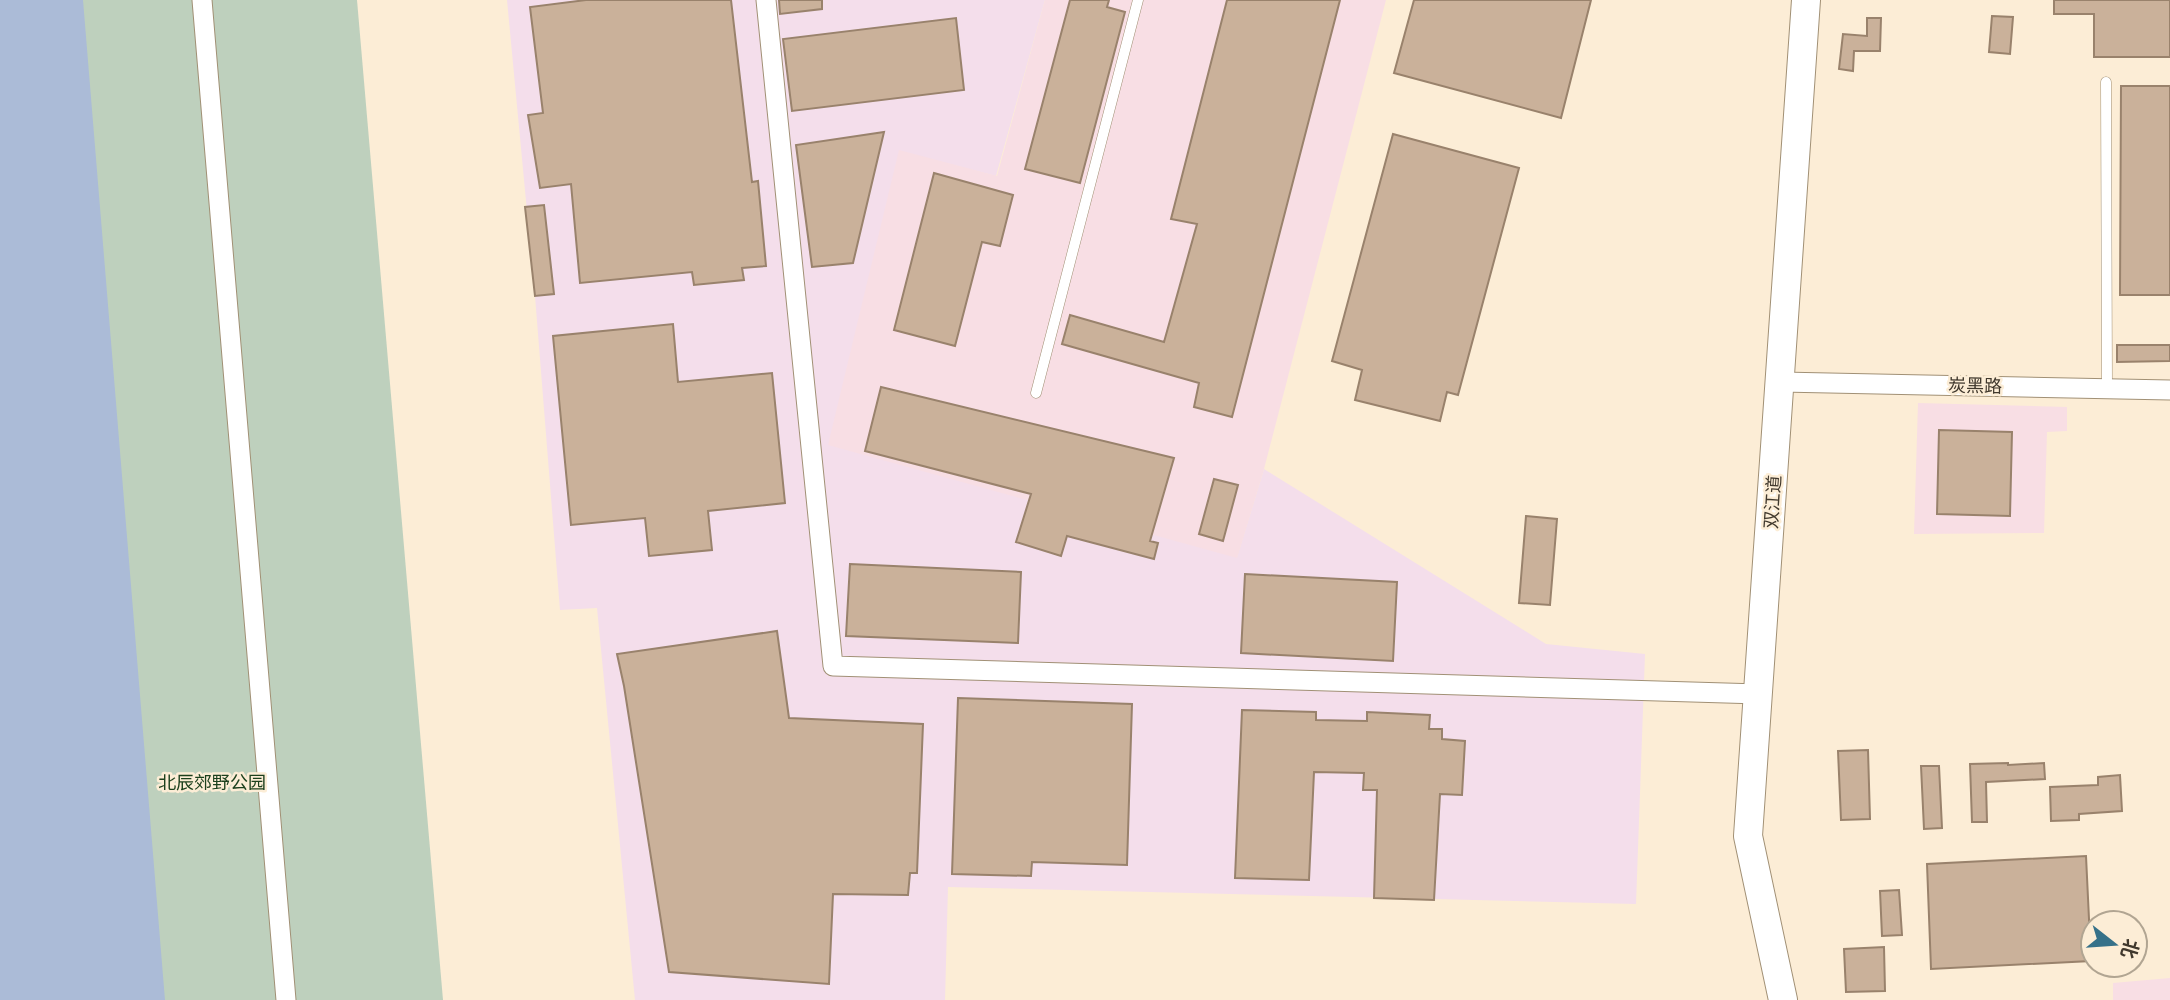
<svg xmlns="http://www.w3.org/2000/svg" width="2170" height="1000" viewBox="0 0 2170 1000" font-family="Poppins,'Noto Sans SC',sans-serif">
<rect width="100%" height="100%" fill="#fcedd6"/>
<!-- commercial -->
<path fill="#f4deeb" d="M 507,0 L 1045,0 L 996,176 L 899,151 L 1237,557 L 1264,469 L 1546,644 L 1645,654 L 1636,904 L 948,887 L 945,1000 L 635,1000 L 597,608 L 560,610 L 535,296 Z"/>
<!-- industrial -->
<path fill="#f8dee4" d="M 1045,0 L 1386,0 L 1264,469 L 1237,558 L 828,445 L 899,150 L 997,176 Z
M 1918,403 L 2067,407 L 2067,431 L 2047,432 L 2044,533 L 1914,534 Z
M 2170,978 L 2170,1000 L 2113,1000 L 2113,983 Z"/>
<!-- green -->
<path fill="#bed0bd" d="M 0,0 L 357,0 L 443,1000 L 0,1000 Z"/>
<!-- water -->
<path fill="#abbbd7" d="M 0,0 L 83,0 L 165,1000 L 0,1000 Z"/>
<!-- building -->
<path fill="#cab19a" stroke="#99826c" stroke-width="2" d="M 586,0 L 731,0 L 752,182 L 758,181 L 766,266 L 742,268 L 744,280 L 694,285 L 692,272 L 580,283 L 571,184 L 540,188 L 528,115 L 543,113 L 530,7 Z
M 779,0 L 822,0 L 822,9 L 780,14 Z
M 1070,0 L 1109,0 L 1107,7 L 1125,12 L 1080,183 L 1025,169 Z
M 1227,0 L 1340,0 L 1232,417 L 1194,407 L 1199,383 L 1062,344 L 1070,315 L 1164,342 L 1197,224 L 1171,219 Z
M 1414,0 L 1591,0 L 1561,118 L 1394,73 Z
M 2054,0 L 2170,0 L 2170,57 L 2094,57 L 2094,14 L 2054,14 Z
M 1992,16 L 2013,17 L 2010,54 L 1989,52 Z
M 956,18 L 964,90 L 792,111 L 783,39 Z
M 1867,18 L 1881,18 L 1880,51 L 1854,51 L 1853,71 L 1839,69 L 1843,34 L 1867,36 Z
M 2121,86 L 2170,86 L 2170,295 L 2120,295 Z
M 884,132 L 853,263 L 812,267 L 796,145 Z
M 1393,134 L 1519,168 L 1458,395 L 1447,392 L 1440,421 L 1355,400 L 1362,370 L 1332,361 Z
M 934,173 L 1013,195 L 1000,246 L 982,242 L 955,346 L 894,330 Z
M 544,205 L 554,294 L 535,296 L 525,207 Z
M 673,324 L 678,382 L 772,373 L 785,503 L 708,511 L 712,550 L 649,556 L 645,518 L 571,525 L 553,336 Z
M 2117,345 L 2170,345 L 2170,361 L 2117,362 Z
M 881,387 L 1174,458 L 1150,541 L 1158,543 L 1154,559 L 1067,536 L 1061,556 L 1016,542 L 1031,494 L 865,451 Z
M 1939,430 L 2012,432 L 2010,516 L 1937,514 Z
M 1214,479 L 1238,485 L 1223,541 L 1199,534 Z
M 1526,516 L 1557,519 L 1550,605 L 1519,603 Z
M 850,564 L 1021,572 L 1018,643 L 846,636 Z
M 1245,574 L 1397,582 L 1393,661 L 1241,653 Z
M 777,631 L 789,718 L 923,724 L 917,873 L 910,873 L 908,895 L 833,894 L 829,984 L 669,972 L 624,686 L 617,654 Z
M 958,698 L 1132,704 L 1127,865 L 1032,862 L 1031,876 L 952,874 Z
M 1242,710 L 1316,712 L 1316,720 L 1367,721 L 1367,712 L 1430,715 L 1429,729 L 1442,729 L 1442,739 L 1465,741 L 1462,795 L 1440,794 L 1434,900 L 1374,898 L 1377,790 L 1363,790 L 1364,773 L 1314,772 L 1309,880 L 1235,878 Z
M 1868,750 L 1870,819 L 1841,820 L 1838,751 Z
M 2008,763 L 2008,765 L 2044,763 L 2045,779 L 1986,782 L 1987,822 L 1972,822 L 1970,764 Z
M 1921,766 L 1939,766 L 1942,828 L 1924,829 Z
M 2120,775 L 2122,811 L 2079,814 L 2079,820 L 2051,821 L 2050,787 L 2098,785 L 2098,777 Z
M 2086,856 L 2091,961 L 1931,969 L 1927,864 Z
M 1899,890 L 1902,935 L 1882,936 L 1880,891 Z
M 1884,947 L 1885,991 L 1846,992 L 1844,949 Z"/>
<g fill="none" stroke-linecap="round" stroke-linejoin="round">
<defs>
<path id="service" d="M 2106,82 L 2107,388
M 1036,393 L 1138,0"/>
<path id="minor" d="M 202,0 L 286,1000
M 766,0 L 833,666 L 1759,694
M 1781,382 L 2170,390"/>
<path id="secondary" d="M 1783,1000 L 1748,836 L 1806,0"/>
</defs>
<!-- service casing -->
<use href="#service" stroke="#a19075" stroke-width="11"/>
<!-- minor casing -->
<use href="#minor" stroke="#a19075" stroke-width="21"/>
<!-- secondary casing -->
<use href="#secondary" stroke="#a19075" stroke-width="30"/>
<!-- service -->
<use href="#service" stroke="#fff" stroke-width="10"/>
<!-- minor -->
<use href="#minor" stroke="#fff" stroke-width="19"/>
<!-- secondary -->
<use href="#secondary" stroke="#fff" stroke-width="28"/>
</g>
<g text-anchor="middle" stroke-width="5" stroke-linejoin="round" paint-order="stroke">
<!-- street labels -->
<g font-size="18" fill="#40382d" stroke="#fcedd6">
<text transform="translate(1975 386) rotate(1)" y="6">炭黑路</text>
<text transform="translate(1773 502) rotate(-86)" y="6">双江道</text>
</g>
<!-- park labels -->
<g font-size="18" fill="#1c401d" stroke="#fcedd6">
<text x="212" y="789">北辰郊野公园</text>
</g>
</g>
<!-- north arrow -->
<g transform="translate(2114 944) rotate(107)"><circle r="33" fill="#fcedd6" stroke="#b1a592" stroke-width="2"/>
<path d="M0-5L12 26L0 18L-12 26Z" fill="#367189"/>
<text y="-10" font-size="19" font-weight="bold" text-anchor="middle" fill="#40382d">北</text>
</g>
</svg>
